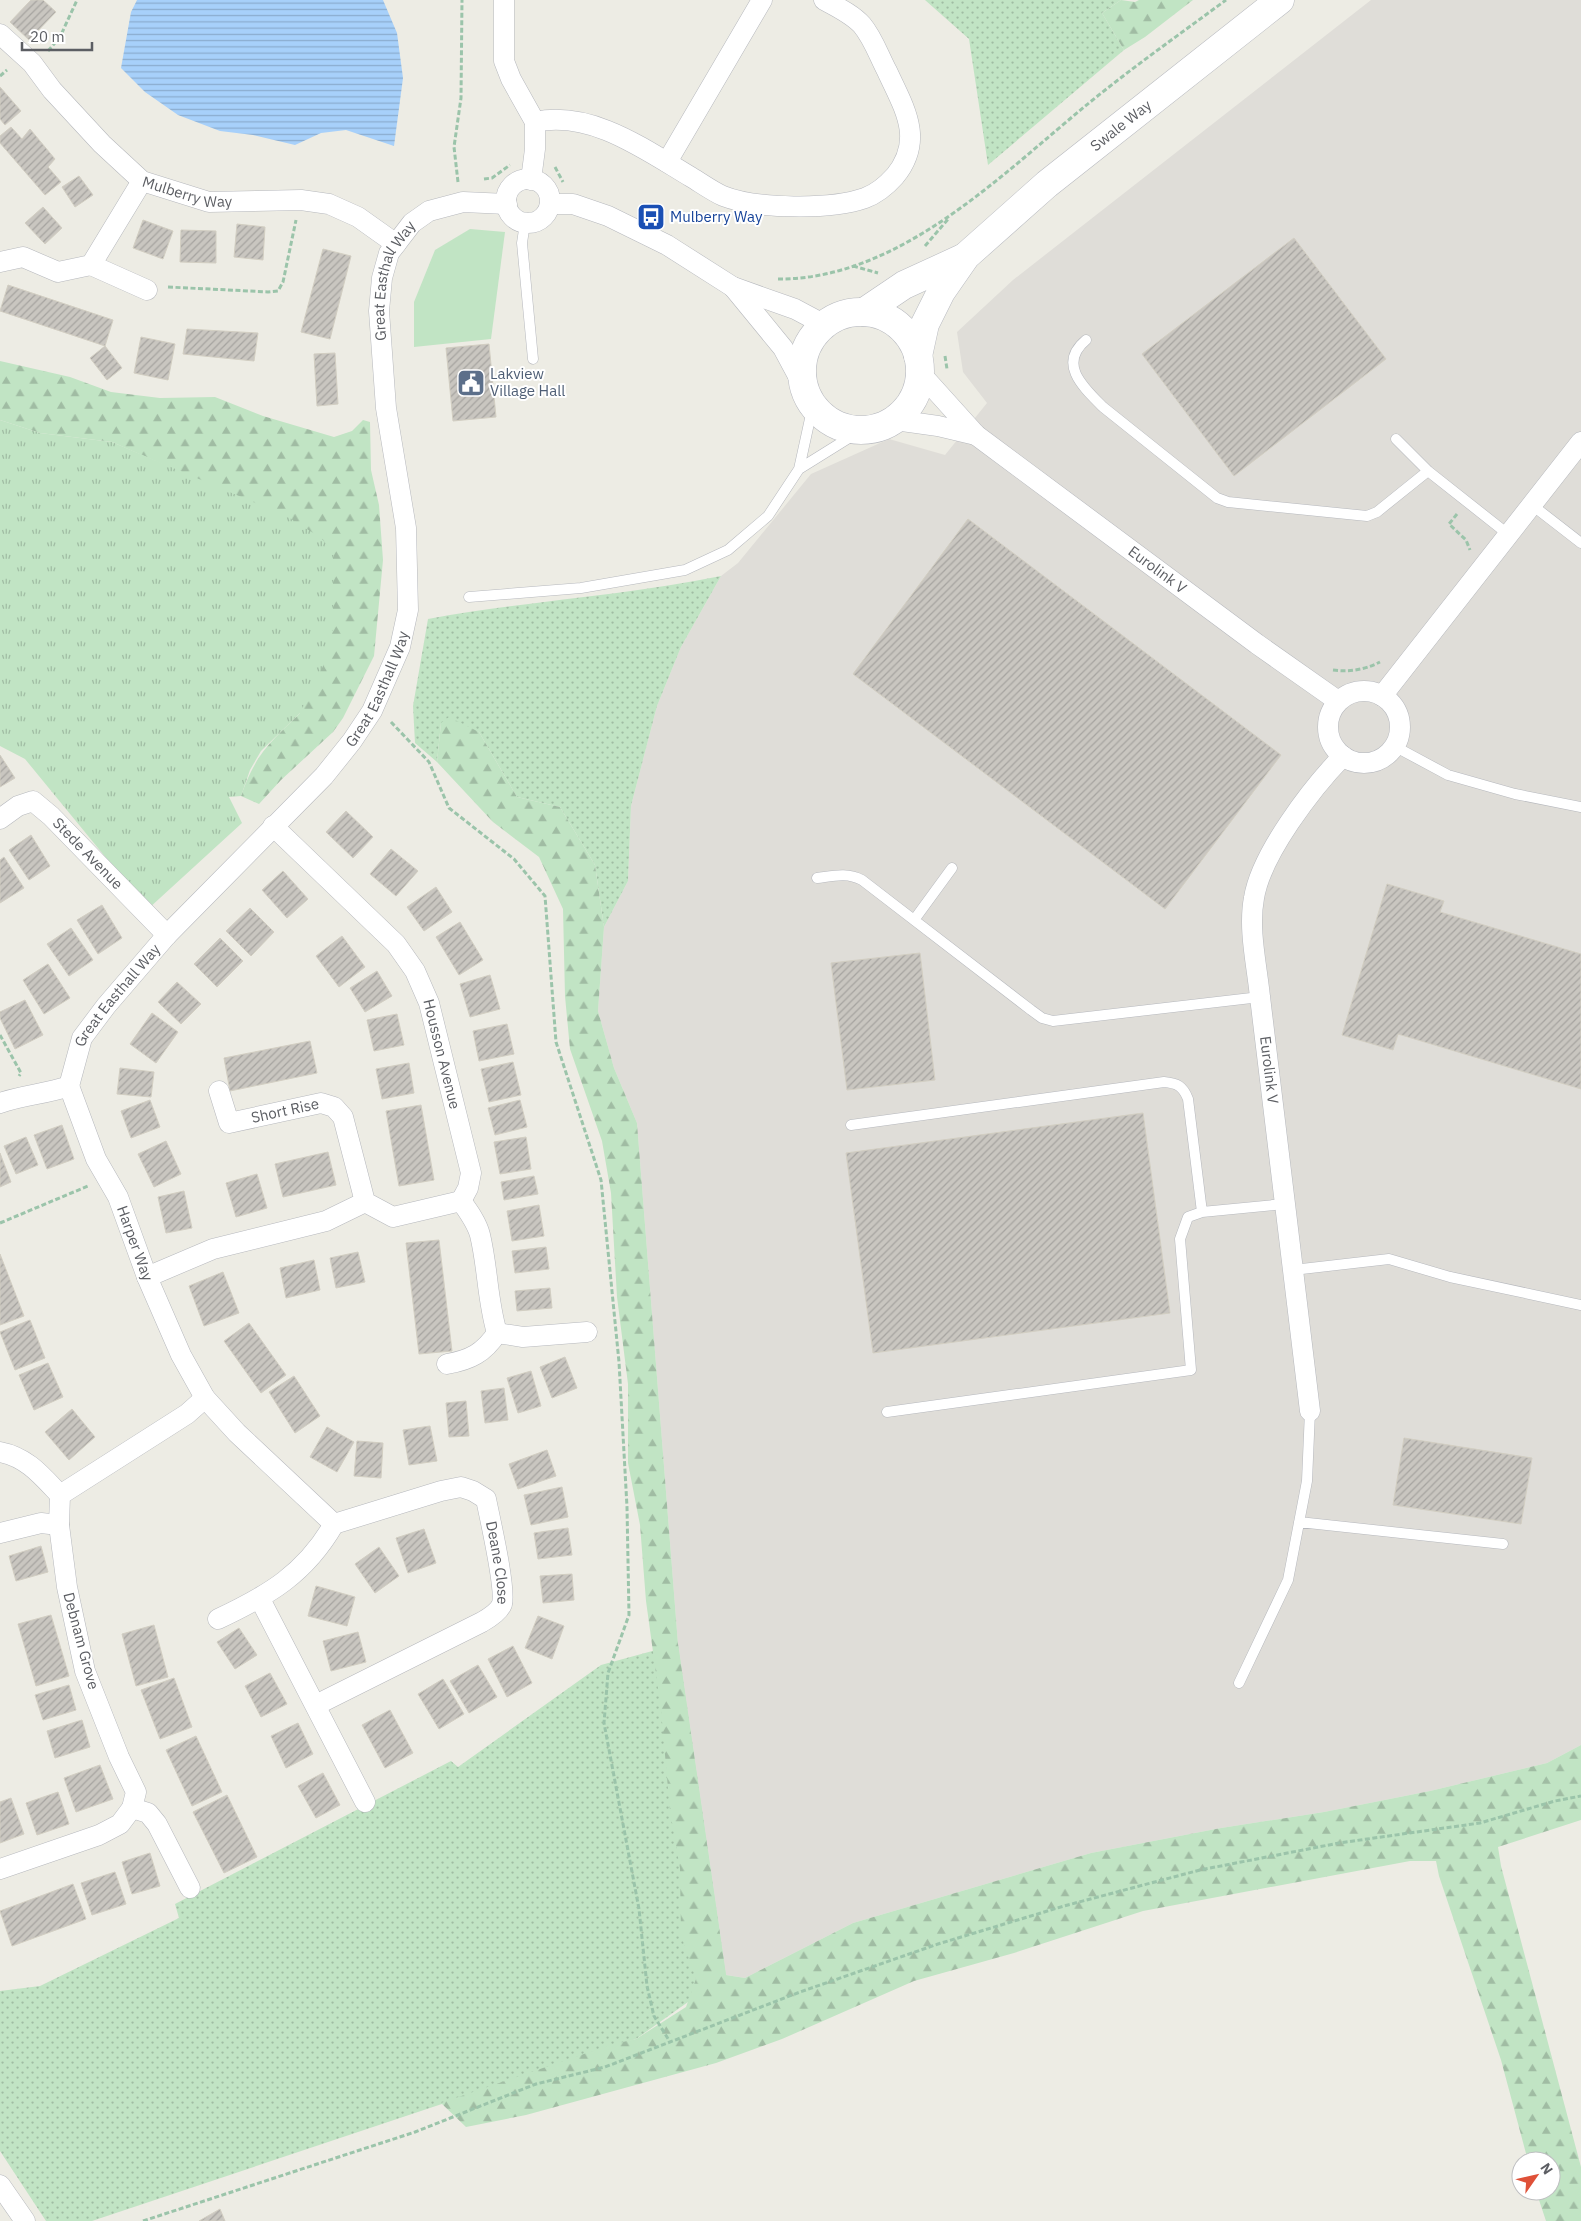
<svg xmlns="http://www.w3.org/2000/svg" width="1581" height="2221" viewBox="0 0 1581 2221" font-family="'IBM Plex Sans',sans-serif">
<defs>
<pattern id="grass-dots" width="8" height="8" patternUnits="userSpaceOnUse" patternTransform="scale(1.25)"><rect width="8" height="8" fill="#c1e4c4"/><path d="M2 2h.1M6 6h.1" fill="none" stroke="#a0bca3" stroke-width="1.8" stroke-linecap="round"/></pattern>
<pattern id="forest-firs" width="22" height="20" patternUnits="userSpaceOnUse" patternTransform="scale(1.25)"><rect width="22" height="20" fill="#c1e4c4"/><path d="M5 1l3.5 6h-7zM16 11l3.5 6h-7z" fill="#a0bca3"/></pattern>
<pattern id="park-tufts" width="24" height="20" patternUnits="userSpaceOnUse" patternTransform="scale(1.25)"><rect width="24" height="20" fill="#c1e4c4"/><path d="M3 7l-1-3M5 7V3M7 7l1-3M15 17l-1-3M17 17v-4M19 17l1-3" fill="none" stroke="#a0bca3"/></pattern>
<pattern id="water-rules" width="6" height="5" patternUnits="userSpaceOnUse" patternTransform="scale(1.25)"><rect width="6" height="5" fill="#a7d0fa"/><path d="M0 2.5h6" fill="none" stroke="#8bacce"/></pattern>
<pattern id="building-hatch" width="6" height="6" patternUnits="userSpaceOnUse" patternTransform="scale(1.25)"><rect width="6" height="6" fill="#c9c6c0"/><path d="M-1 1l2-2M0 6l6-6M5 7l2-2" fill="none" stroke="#a6a4a0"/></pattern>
</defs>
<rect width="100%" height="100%" fill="#edece4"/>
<!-- industrial -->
<path fill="#dfddd8" d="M 1371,0 L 1581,0 L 1581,1745 L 1547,1763 L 1430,1791 L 1324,1812 L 1221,1828 L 1091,1853 L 853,1923 L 745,1978 L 726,1975 L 678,1644 L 637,1123 L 614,1068 L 598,1011 L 604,927 L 628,881 L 631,806 L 657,706 L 681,647 L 721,576 L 738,563 L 811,474 L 889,439 L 945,455 L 987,403 L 963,372 L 957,332 L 1013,280 Z"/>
<!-- grass -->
<path fill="url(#grass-dots)" d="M 925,0 L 1121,0 L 1102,13 L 1124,50 L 988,165 L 969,39 Z
M 721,576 L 681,647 L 657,706 L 631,806 L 628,881 L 604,927 L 595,865 L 560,807 L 517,797 L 479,732 L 441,723 L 437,762 L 415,743 L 413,706 L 428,619 C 525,601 624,596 721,576 Z
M 678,1644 L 726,1975 L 636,2039 L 92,2221 L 46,2221 L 0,2151 L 0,1991 L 40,1986 L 179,1918 L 175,1904 L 451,1761 L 458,1767 L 601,1665 Z"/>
<!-- forest -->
<path fill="url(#forest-firs)" d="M 1121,0 L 1135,2 L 1139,0 L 1193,0 L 1145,37 L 1124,50 L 1102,13 Z
M 0,361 L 70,377 L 111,392 L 160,398 L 215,397 L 263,416 L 334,437 L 352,431 L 363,420 L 370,422 L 371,470 L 379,505 L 383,560 L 374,656 L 343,718 L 333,732 L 281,780 L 259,804 L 241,796 C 256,753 269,744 300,713 L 210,485 L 112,442 L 40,433 L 0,420 Z
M 449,717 L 479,732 L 517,797 L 560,807 L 595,865 L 604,927 L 598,1011 L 614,1068 L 637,1123 L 678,1644 L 726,1975 L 745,1978 L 853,1923 L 1091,1853 L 1221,1828 L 1324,1812 L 1430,1791 L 1547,1763 L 1581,1745 L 1581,1820 L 1498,1847 L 1501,1866 L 1581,2167 L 1581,2221 L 1546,2221 L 1536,2191 L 1551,2191 L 1551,2161 L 1528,2161 L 1501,2060 L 1439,1876 L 1436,1861 L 1410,1861 L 1143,1911 L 1014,1953 L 914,1981 L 782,2039 L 716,2063 L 526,2115 L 466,2127 L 441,2103 L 610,2045 L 636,2039 L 686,2007 L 696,1979 L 681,1935 L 680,1868 L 670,1811 L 661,1710 L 646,1601 L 640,1525 L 628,1463 L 628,1384 L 617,1297 L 611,1193 L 602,1141 L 570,1049 L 565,996 L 563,909 L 539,857 L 493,822 L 437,762 L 441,723 Z"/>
<!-- park -->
<path fill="url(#park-tufts)" d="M 0,420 L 40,433 L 112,442 L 288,517 L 321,538 L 334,553 L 333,628 L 323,666 L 300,713 L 261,751 L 250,770 L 241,796 L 229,797 L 242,823 L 148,909 L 25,759 L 0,746 Z"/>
<!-- garden -->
<path fill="#c1e4c4" d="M 470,229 L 505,232 L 491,339 L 414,347 L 414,302 L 435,250 Z"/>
<!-- water -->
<path fill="url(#water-rules)" d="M 137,0 L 383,0 L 397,33 L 403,78 L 394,146 L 346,130 L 321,133 L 295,145 L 253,135 L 220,131 L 178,115 L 145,92 L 121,68 L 131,12 Z"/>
<!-- building -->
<path fill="url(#building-hatch)" stroke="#d2cec2" d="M 31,0 L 43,0 L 56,12 L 29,40 L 10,22 Z
M 0,87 L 21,111 L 5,125 L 0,119 Z
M 11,127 L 22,139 L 30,129 L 55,159 L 48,167 L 61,182 L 45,195 L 0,143 L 0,136 Z
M 79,176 L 93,195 L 75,207 L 62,187 Z
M 43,207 L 62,228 L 45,244 L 25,223 Z
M 143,220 L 173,231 L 163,259 L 133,248 Z
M 237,224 L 265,227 L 263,260 L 234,257 Z
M 181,230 L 216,231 L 216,263 L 180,262 Z
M 1294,238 L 1386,359 L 1234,476 L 1142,354 Z
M 323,249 L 351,256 L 330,339 L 301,332 Z
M 8,285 L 113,320 L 105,346 L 0,311 Z
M 187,329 L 258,333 L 254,361 L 183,354 Z
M 141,337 L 175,344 L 168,380 L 134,373 Z
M 489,344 L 496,417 L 453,421 L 446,348 Z
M 105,346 L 122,368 L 107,380 L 90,358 Z
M 335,353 L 338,404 L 317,406 L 314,354 Z
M 968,519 L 1281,755 L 1165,909 L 853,674 Z
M 0,755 L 15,778 L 0,787 Z
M 346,811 L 373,837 L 353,858 L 326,832 Z
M 31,835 L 50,866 L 29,880 L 9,850 Z
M 391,849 L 418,871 L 396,896 L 370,874 Z
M 4,857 L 24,888 L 0,903 L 0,860 Z
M 283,871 L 308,899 L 287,918 L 262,890 Z
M 1387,884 L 1444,901 L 1440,912 L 1581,954 L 1581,1089 L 1398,1034 L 1393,1050 L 1342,1035 Z
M 436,887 L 452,912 L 424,931 L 407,907 Z
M 102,905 L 122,938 L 98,954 L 77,920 Z
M 250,908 L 274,932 L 251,956 L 226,931 Z
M 460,922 L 483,960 L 459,975 L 436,937 Z
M 71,928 L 93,960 L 69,976 L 47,944 Z
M 342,936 L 365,967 L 339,987 L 316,956 Z
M 220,938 L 243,961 L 217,987 L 194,964 Z
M 920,953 L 935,1080 L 847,1090 L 831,963 Z
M 48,964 L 70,998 L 44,1014 L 23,980 Z
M 377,971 L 392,996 L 365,1012 L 350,988 Z
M 490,975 L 500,1009 L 470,1017 L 460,984 Z
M 177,982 L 201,1004 L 181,1024 L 158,1002 Z
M 25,1000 L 43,1035 L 15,1049 L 0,1018 L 0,1012 Z
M 152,1013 L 178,1032 L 156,1063 L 130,1044 Z
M 397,1014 L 404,1045 L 374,1051 L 367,1020 Z
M 507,1024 L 514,1054 L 479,1061 L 473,1031 Z
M 310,1041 L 317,1073 L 230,1091 L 224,1058 Z
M 513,1062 L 521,1095 L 489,1102 L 481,1069 Z
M 409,1063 L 414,1093 L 382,1099 L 376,1069 Z
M 120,1068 L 154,1072 L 151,1097 L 117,1094 Z
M 150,1100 L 160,1127 L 131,1138 L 121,1111 Z
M 520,1100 L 527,1127 L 495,1135 L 488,1108 Z
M 421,1105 L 434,1180 L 399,1186 L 386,1111 Z
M 1143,1113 L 1170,1313 L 873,1353 L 846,1153 Z
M 62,1125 L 74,1159 L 47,1169 L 34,1135 Z
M 26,1137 L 38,1165 L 16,1174 L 4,1146 Z
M 526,1137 L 531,1169 L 500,1174 L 494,1142 Z
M 166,1141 L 181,1174 L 154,1187 L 138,1154 Z
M 328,1152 L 336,1185 L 283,1197 L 275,1164 Z
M 0,1153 L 11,1182 L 0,1187 Z
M 257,1174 L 267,1208 L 236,1217 L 226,1183 Z
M 534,1176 L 538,1194 L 504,1200 L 501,1182 Z
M 184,1191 L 192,1228 L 166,1233 L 158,1197 Z
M 539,1205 L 544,1236 L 512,1241 L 507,1211 Z
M 439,1240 L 452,1351 L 419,1354 L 406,1243 Z
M 546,1247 L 549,1269 L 515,1273 L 512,1251 Z
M 358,1252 L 365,1282 L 336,1288 L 330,1258 Z
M 0,1254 L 24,1316 L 0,1325 Z
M 314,1260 L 320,1290 L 286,1298 L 280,1268 Z
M 223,1272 L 239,1313 L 204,1326 L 189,1286 Z
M 550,1288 L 552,1308 L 517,1311 L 515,1291 Z
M 30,1320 L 45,1358 L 15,1370 L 0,1332 Z
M 249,1323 L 286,1375 L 261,1393 L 224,1341 Z
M 565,1357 L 577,1388 L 552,1398 L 540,1367 Z
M 48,1363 L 63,1397 L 34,1410 L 19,1375 Z
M 531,1371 L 541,1406 L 518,1413 L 507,1378 Z
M 294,1376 L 320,1416 L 295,1433 L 269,1392 Z
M 504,1388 L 508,1420 L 485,1423 L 481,1391 Z
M 466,1401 L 469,1436 L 449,1437 L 446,1403 Z
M 72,1409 L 95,1437 L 69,1460 L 45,1432 Z
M 430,1426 L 437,1461 L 409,1465 L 403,1430 Z
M 327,1427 L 354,1442 L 337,1472 L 310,1457 Z
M 1404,1438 L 1532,1458 L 1521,1524 L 1393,1505 Z
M 357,1441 L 383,1443 L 381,1478 L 354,1476 Z
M 547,1450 L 556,1476 L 518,1489 L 509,1464 Z
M 562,1487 L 568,1517 L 531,1525 L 524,1495 Z
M 568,1528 L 572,1555 L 538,1559 L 534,1533 Z
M 424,1529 L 436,1563 L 408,1573 L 396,1538 Z
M 41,1546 L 48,1572 L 16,1581 L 9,1556 Z
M 379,1547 L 399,1576 L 375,1593 L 355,1564 Z
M 572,1574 L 574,1600 L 543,1603 L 540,1576 Z
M 316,1586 L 355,1597 L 347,1626 L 308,1616 Z
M 51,1615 L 69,1676 L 36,1686 L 18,1624 Z
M 538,1616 L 564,1626 L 552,1659 L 525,1648 Z
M 154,1625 L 168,1677 L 136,1686 L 122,1634 Z
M 239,1628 L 257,1655 L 235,1669 L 217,1642 Z
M 358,1632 L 366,1662 L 331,1671 L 323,1641 Z
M 513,1646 L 532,1683 L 507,1697 L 488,1659 Z
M 478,1665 L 497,1697 L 469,1713 L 450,1681 Z
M 270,1673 L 287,1704 L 261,1717 L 245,1686 Z
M 174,1678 L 192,1727 L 160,1739 L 141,1690 Z
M 443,1679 L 464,1714 L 439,1729 L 418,1694 Z
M 69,1685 L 76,1710 L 43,1720 L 35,1695 Z
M 390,1710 L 413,1753 L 385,1768 L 362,1725 Z
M 82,1720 L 90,1747 L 55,1758 L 47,1731 Z
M 298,1723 L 313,1754 L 286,1768 L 271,1736 Z
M 196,1736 L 222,1792 L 192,1806 L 166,1750 Z
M 100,1765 L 113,1799 L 76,1812 L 64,1778 Z
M 323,1773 L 340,1805 L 316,1818 L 298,1786 Z
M 58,1792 L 69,1824 L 37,1835 L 26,1803 Z
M 227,1795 L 257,1857 L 224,1873 L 193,1812 Z
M 11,1798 L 24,1834 L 0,1843 L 0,1802 Z
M 150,1853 L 160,1886 L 132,1894 L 122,1862 Z
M 115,1872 L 126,1904 L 92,1915 L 81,1883 Z
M 73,1884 L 86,1919 L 12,1946 L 0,1911 Z
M 220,2209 L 225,2221 L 199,2221 Z"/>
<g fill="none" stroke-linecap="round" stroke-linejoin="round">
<defs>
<path id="lane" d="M 525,223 L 522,243 L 533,359
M 1086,340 C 1057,364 1084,388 1103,407 L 1217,498 L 1228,502 L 1367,516 L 1377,512 L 1428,471
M 1396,439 L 1428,471 L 1509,535
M 799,469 L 860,431
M 1532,505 L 1581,543
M 469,597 L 581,588 L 685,570 L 728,550 L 768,516 L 799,469 L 813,405
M 1394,746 L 1448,775 L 1515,794 L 1581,807
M 817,878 C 833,876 847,872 862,880 L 1031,1010 L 1042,1018 L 1053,1021 L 1260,997
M 914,920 L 952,868
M 851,1125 L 1164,1082 C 1177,1083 1183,1086 1188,1099 L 1202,1212
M 1293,1270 L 1389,1259 L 1450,1277 L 1581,1305
M 887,1412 L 1191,1370 L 1180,1239 L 1188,1217 L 1202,1212 L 1284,1204
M 1299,1522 L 1503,1544
M 1239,1683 L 1288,1580 L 1307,1481 L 1310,1411"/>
<g id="street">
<path d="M 504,0 L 504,61 L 511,79 L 535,122 L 535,149 L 531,180"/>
<path id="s1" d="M 0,34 L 32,63 L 52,90 L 102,144 L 142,181 L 209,202 L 301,200 L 329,204 L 358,217 L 396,244"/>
<path d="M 535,122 C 591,110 644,149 691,177 C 701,183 712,191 723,196 C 756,209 831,210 865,198 C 876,194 887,185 895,176 C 925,139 904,108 887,71 C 879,56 873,38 862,25 C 852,14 837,7 824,0"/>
<path d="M 667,162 L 762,0"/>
<circle cx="528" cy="201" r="22"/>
<path d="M 550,204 L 573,204 L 608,216 L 667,245 L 733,287 L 795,309 L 825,325"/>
<path d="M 0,262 L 23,257 L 58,272 L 91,265 L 142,181"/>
<path d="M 91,265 L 147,290"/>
<path d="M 733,287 L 783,348 L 805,389"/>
<path id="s2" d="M 921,374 L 976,435 L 1257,644 L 1338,701"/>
<path d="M 895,420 L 938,426 L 976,435"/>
<circle cx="1364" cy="727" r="36"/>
<path d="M 1382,696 L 1581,442"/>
<path id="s3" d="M 0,819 L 18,806 L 33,801 L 51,816 L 167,935"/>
<path id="s4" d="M 273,826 L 396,944 L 415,971 L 429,1003 L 471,1173 L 468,1188 L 461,1201"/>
<path id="s5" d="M 69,1086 L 96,1159 L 118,1197 L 147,1277 L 181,1355 L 205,1398 L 237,1433 L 334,1524"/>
<path id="s6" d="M 219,1091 L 229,1123 L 321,1103 L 334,1107 L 343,1117 L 365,1202 L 393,1217 L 461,1201"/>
<path id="s7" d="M 0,1103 C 23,1095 46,1094 69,1086 L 82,1038 L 106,1006 L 167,935 L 324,776 L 352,741 L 372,711 L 400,647 L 408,610 L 406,528 L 386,408 L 379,311 L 382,278 L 389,253 L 412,223 L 429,211 L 463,202 L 507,204"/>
<path d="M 147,1277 L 213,1249 L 326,1221 L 365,1202"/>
<path d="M 497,1333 L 523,1337 L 587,1332"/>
<path d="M 447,1364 C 470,1360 484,1353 497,1333 C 487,1299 488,1268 480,1235 C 477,1223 469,1212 461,1201"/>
<path d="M 1310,1411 L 1260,997 C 1257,966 1248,929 1254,898 C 1261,854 1312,788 1343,756"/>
<path d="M 0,1452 C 27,1457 42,1476 60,1495"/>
<path d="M 0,1533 L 41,1523 L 59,1525"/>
<path d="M 260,1599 L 365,1802"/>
<path id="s8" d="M 218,1619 C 269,1595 305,1574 334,1524 L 441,1491 L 461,1487 L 473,1491 L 486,1499 C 490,1519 506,1588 502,1604 C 499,1612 489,1618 482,1622 L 316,1705"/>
<path d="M 132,1808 L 148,1813 L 157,1824 L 190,1888"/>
<path d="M 0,1869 L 99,1835 L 120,1824 L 132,1808 L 136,1792 L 119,1757 L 85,1671 L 67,1587 L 59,1525 L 60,1495 L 187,1414 L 205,1398"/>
<path d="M 0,2185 L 25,2221"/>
</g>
<g id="secondary">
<path d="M 864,312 L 904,285 L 965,257"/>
<circle cx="861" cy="371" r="59"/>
<path id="s9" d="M 918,356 L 925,324 L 941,292 L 966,256 L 1047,184 L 1280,0"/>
</g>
</defs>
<!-- lane casing -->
<use href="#lane" stroke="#b6b8bd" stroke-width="11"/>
<!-- street casing -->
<use href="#street" stroke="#b6b8bd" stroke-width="21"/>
<!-- secondary casing -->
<use href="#secondary" stroke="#b7b9bf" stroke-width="29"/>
<!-- path -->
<path stroke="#9bc4aa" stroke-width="3" stroke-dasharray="5 2.5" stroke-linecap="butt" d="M 48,51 L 60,37 L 77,0
M 0,76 L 7,70
M 555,167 L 563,182
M 484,179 L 492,178 L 510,165
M 458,182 L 454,147 L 461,98 L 462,0
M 925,246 L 949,218
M 853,266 L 878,273
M 778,279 C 899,280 1002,174 1089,103 C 1133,67 1180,34 1226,0
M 168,287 L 268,292 L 278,291 L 283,282 L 296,220
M 945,356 L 947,369
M 1457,514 L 1449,524 L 1466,540 L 1470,550
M 1333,670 C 1349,672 1364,670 1380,662
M 391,722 L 429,762 L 449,808 L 514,859 L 545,896 L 556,1042 L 601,1180 L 619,1362 L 627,1507 L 629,1615 L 608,1673 L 604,1723 L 639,1909 L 647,1986 L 654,2016 L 670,2042
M 0,1035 L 21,1073 L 19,1076
M 0,1223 L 88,1186
M 143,2221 L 415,2132 L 536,2084 L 605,2067 L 800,1992 L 938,1944 L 1064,1906 L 1200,1870 L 1339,1843 L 1480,1823 L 1555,1801 L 1581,1796"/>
<!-- lane -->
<use href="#lane" stroke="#fff" stroke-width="10"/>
<!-- street -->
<use href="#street" stroke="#fff" stroke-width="20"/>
<!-- secondary -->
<use href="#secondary" stroke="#fff" stroke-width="28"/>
</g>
<!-- icons -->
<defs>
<symbol id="bus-square" viewBox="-11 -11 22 22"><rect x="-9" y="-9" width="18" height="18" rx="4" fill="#1a4fb4" stroke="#fff"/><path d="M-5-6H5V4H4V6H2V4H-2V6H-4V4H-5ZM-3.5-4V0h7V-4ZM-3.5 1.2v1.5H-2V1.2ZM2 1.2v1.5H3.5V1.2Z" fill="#fff"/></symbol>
<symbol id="civic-square" viewBox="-11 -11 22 22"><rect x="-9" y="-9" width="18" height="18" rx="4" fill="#5c6f8a" stroke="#fff"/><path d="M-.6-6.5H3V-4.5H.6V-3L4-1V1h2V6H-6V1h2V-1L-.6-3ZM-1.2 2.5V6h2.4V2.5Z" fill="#fff"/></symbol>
</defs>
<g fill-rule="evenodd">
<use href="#bus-square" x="635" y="201" width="32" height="32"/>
<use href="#civic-square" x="455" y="367" width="32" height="32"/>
</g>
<g text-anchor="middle" stroke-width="4" stroke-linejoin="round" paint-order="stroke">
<!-- street labels -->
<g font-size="15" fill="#5c5e63" stroke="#fff">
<text dy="5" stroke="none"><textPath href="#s9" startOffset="315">Swale Way</textPath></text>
<text dy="5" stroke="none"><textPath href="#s1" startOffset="252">Mulberry Way</textPath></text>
<text dy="5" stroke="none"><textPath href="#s7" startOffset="1001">Great Easthall Way</textPath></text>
<text dy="5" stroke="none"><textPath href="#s2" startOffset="308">Eurolink V</textPath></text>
<text dy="5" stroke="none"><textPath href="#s7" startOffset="581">Great Easthall Way</textPath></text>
<text dy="5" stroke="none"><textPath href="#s3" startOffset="114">Stede Avenue</textPath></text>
<text dy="5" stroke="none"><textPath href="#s7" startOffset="176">Great Easthall Way</textPath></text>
<text dy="5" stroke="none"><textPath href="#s4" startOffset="291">Housson Avenue</textPath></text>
<text transform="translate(1269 1070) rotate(83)" y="5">Eurolink V</text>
<text dy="5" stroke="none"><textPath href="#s6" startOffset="91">Short Rise</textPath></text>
<text dy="5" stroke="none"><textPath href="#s5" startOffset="171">Harper Way</textPath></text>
<text dy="5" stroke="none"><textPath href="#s8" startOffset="378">Deane Close</textPath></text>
<text transform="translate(81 1641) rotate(75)" y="5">Debnam Grove</text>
</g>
<!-- transit labels -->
<g font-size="15" fill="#164399" stroke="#fff" text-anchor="start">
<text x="670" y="222">Mulberry Way</text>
</g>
<!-- service labels -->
<g font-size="15" fill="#4e5e75" stroke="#fff" text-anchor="start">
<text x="490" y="379">Lakview<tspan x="490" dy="17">Village Hall</tspan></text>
</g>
</g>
<!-- north arrow -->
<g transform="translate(1536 2176) rotate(56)"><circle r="24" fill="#ffffff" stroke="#bebfc1"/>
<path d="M0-4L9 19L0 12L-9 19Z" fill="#df5138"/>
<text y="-8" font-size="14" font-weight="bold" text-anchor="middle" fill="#5c5e63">N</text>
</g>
<!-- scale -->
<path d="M22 42v8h70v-8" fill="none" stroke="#5c5e63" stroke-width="2.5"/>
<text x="30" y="42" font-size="15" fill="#5c5e63" stroke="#ffffff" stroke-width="4" paint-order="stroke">20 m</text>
</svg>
